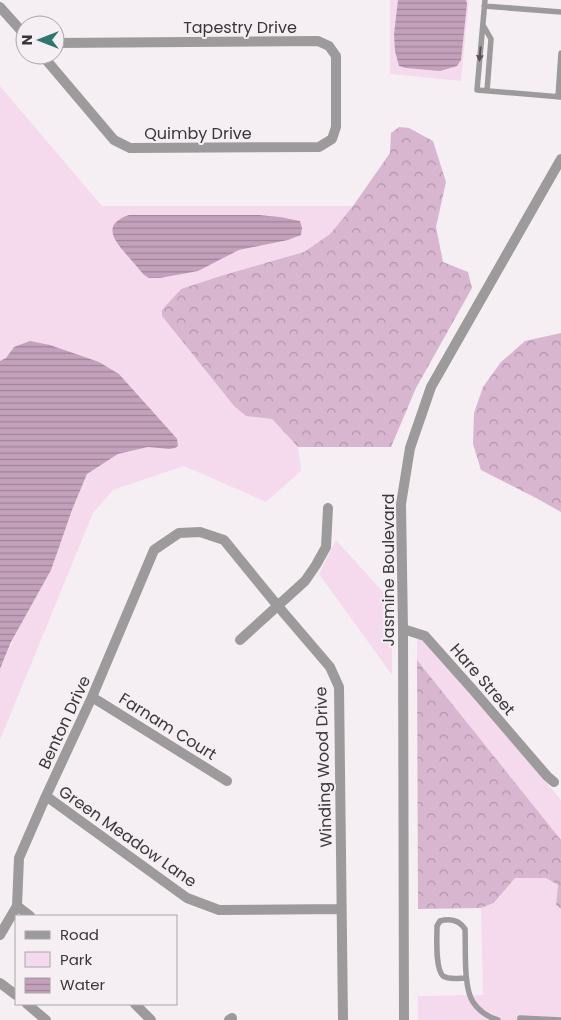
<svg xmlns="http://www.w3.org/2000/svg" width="561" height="1020" viewBox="0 0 561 1020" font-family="Poppins,sans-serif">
<defs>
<pattern id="forest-crowns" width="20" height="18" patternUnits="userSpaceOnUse" patternTransform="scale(1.25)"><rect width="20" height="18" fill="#d9b6d0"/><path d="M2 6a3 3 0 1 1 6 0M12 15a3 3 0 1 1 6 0" fill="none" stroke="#b195aa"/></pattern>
<pattern id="water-rules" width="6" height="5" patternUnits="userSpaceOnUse" patternTransform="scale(1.25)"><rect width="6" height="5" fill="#c3a1ba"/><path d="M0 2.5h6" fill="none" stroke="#9f8498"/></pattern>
</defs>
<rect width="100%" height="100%" fill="#f5eff3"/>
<!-- green -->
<path fill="#f5daee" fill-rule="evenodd" d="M 390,0 L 469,0 L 461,81 L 390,74 Z
M 0,86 L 102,206 L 353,206 L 330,234 L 304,252 L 227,274 L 162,310 L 162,316 L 234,406 L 246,416 L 272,419 L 298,447 L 301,471 L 266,502 L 184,466 L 113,490 L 93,513 L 0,740 L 0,669 L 72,510 L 87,474 L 118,454 L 148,447 L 169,449 L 171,432 L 119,374 L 99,362 L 14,347 L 6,358 L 0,361 ZM 130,215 L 259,215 L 280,217 L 302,229 L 300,235 L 288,240 L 239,250 L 218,261 L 149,278 L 144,275 L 115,241 Z
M 336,540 L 392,602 L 392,675 L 319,574 Z
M 417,637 L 423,637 L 561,800 L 561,840 L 417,660 Z
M 515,878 L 546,878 L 558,885 L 556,904 L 561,909 L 561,1020 L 418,1020 L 418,996 L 483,995 L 481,908 L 495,903 Z"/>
<!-- forest -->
<path fill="url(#forest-crowns)" d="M 409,128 L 433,141 L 446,182 L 436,227 L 443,262 L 468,272 L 472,288 L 416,388 L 391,447 L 298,447 L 272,419 L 246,416 L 234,406 L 162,316 L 162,310 L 181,289 L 227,274 L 304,252 L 330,234 L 353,206 L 390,153 L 391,133 L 399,127 Z
M 561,333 L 561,512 L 536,498 L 481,470 L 473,444 L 474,413 L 483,387 L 501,362 L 525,341 Z
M 417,660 L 561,840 L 561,909 L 556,905 L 558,885 L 546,878 L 515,878 L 494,903 L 481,908 L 418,909 Z"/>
<!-- water -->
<path fill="url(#water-rules)" d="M 398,0 L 466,0 L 467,4 L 461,60 L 457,66 L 440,71 L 406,68 L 399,66 L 395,51 L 394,34 Z
M 129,215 L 259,215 L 280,217 L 300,221 L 302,228 L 301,235 L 288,240 L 239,250 L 198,271 L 160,278 L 149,278 L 144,275 C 138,268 132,261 126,254 C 112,238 103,224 129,215 Z
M 30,341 L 50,345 L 99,362 L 119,374 L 171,432 L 177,439 L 178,446 L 175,448 L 169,449 L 148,447 L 118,454 L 87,474 L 72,510 L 51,570 L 11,642 L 0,669 L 0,361 L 6,358 L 14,347 Z"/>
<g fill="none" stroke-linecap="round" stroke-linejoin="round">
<!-- service -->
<path stroke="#9d9a9c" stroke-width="5.5" d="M 485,0 L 477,90 L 561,97
M 484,6 L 561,12
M 483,25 L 491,39 L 487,91
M 558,97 L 561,53
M 466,978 C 459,978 449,980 443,976 C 435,969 437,937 437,926 L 440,921 C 451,918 459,920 465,929 C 466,948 463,987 473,1002 C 479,1011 488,1017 498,1020
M 520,1020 L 520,1018 L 561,1020"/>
<!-- minor -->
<path stroke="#9d9a9c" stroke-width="10" d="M 0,7 L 25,35
M 42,55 L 114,140 L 130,148 L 319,147 L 332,139 L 336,127 L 336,56 L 329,46 L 318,41 L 55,43
M 403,629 L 425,636 L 474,691 L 547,776 L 554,782
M 240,640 L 305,581 L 316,565 L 326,547 L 328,508
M 92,697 L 227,781
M 46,796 L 187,898 L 219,910 L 341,909
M 17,906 L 30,916
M 0,935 L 17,906 L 19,858 L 46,796 L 92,697 L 154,550 L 179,533 L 200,532 L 224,540 L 277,605 L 330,667 L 339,687 L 343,1020
M 135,1004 L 151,1020
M 229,1020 L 232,1018"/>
<!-- tertiary -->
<path stroke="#9d9a9c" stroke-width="10" d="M 0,983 L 16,995
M 27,1004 L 46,1020
M 404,1020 L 403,629 L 401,504 L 410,448 L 431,387 L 561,159"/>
</g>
<!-- one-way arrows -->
<defs><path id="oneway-solid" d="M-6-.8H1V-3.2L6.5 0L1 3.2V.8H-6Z" transform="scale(1.25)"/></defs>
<use fill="#575556" href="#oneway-solid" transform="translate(480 54) rotate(95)"/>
<g text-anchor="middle" stroke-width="4" stroke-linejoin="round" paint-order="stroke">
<!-- street labels -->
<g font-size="16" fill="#393738" stroke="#f5eff3">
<text x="240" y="33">Tapestry Drive</text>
<text x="198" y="139">Quimby Drive</text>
<text transform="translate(388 570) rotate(-90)" y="6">Jasmine Boulevard</text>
<text transform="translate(483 679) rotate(49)" y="6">Hare Street</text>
<text transform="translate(64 722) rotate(-65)" y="6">Benton Drive</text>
<text transform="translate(168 726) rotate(32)" y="6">Farnam Court</text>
<text transform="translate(323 767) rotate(-92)" y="6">Winding Wood Drive</text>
<text transform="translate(128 836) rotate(35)" y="6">Green Meadow Lane</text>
</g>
</g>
<!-- legend -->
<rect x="15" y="915" width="162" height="90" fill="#f5eff3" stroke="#aaa5a8"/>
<rect x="25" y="931" width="25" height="8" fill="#9d9a9c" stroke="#aaa5a8"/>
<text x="60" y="940" font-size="15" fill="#393738">Road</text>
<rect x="25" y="952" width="25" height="15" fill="#f5daee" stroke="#aaa5a8"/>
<text x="60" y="965" font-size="15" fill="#393738">Park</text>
<rect x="25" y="978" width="25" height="15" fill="url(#water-rules)" stroke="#aaa5a8"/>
<text x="60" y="990" font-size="15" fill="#393738">Water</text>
<!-- north arrow -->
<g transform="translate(40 40) rotate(270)"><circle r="24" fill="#f5eff3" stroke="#aaa5a8"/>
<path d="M0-4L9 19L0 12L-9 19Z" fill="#2f766e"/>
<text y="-8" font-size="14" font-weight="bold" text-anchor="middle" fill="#393738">N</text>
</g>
</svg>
